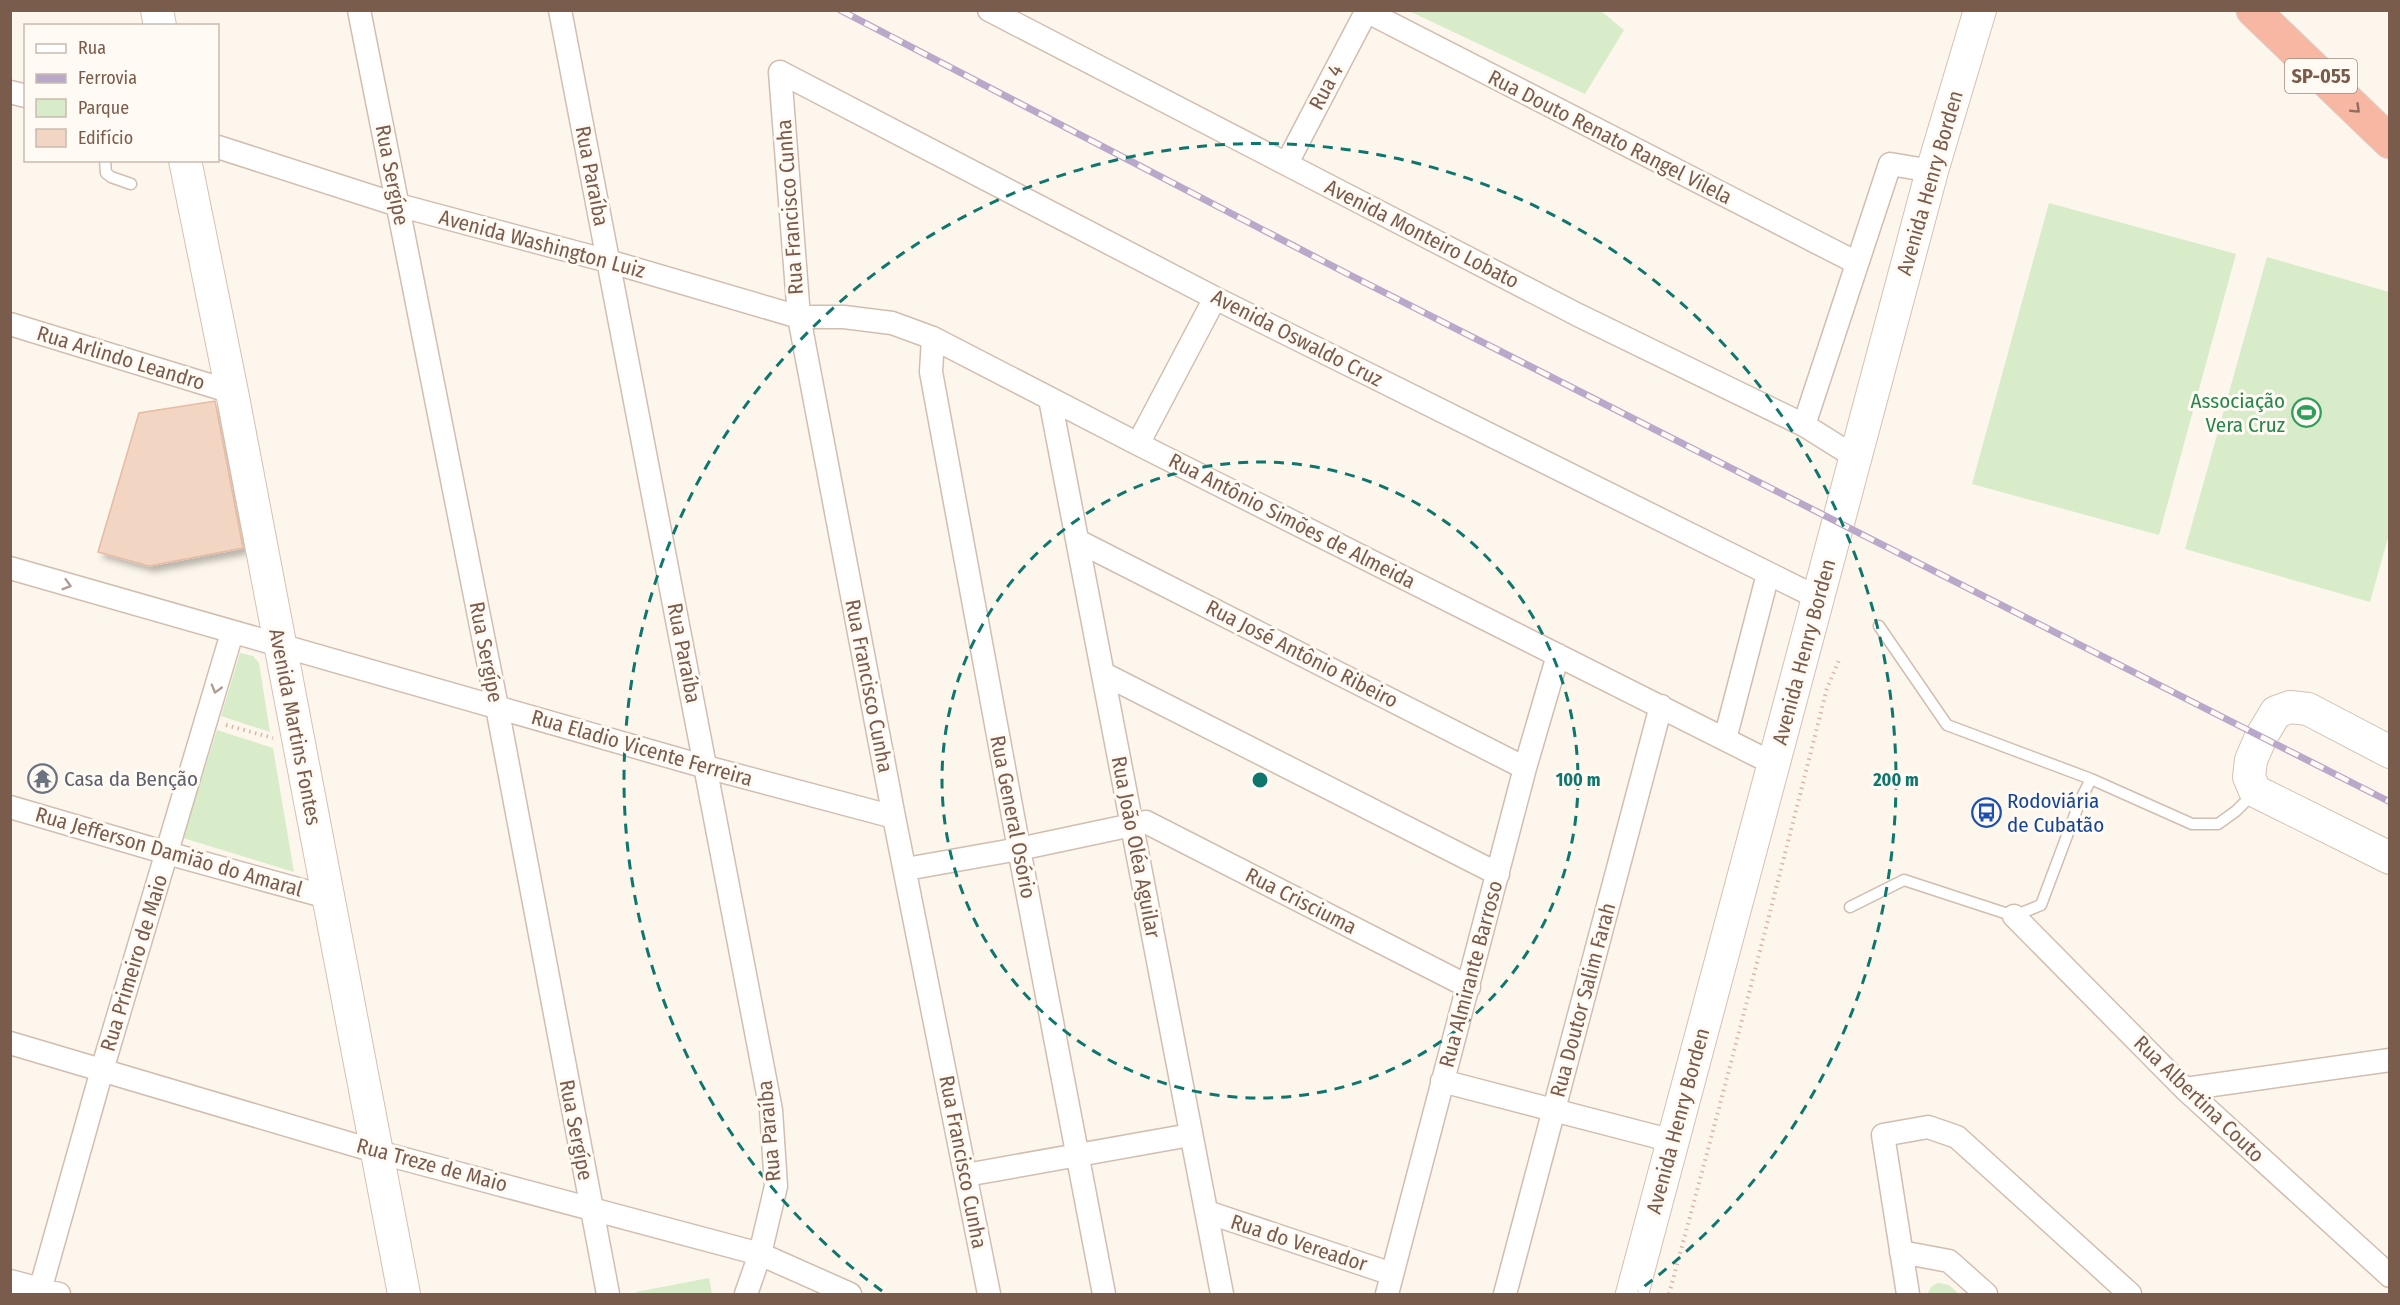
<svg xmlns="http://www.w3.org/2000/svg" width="2400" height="1305" viewBox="0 0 2400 1305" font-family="'Fira Sans Condensed',sans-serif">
<defs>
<filter id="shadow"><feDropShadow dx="5.5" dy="5.5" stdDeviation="3" flood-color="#0004"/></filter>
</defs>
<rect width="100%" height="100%" fill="#fdf6ec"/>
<!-- green -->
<path fill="#d8ecc9" d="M 1409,11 L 1601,11 L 1624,30 L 1585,94 Z
M 2049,203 L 2236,254 L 2159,535 L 1972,484 Z
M 2267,257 L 2389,292 L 2389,534 L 2370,602 L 2185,549 Z
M 240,653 L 253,656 L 259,663 L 270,732 L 221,716 Z
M 217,730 L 273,748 L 294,872 L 183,838 Z
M 709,1278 L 712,1294 L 636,1294 L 636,1292 Z
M 1938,1283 L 1949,1285 L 1959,1294 L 1927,1294 L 1932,1286 Z"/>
<!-- building -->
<path fill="#f3d5c3" stroke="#e6bba3" stroke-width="1.5" filter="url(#shadow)" d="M 215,401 L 243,548 L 149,566 L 98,552 L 139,413 Z"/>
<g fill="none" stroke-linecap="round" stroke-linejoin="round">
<defs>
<path id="lane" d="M 105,160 L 106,173 L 111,177 L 131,184
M 2091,779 L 2192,824 L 2218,824 L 2236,811 L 2255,792
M 1850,907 L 1904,880 L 2014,916 L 2041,905 L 2080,801 L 2091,779 L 1947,725 L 1879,626"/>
<path id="street" d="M 359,10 L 497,707 L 608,1294
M 560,10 L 771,1110 L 776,1186 L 760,1254 L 746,1294
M 989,10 L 1578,315 L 1804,425 L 1855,457
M 1364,10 L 1857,263
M 780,72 L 799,317 L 894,817 L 989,1294
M 780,72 L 1215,298 L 1818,598
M 10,92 L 26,96
M 218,147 L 398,205 L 608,261 L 799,317 L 844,317 L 892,323 L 933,338 L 1138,444 L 1774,764
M 1287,163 L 1366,12
M 10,324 L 232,392
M 933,338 L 931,372 L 1019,849 L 1104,1294
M 1050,399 L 1222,1294
M 1804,425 L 1890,164 L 1932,171
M 1138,444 L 1215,298
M 1078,541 L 1525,768
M 10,568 L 706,767 L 894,817
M 1104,674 L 1498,874
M 1725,739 L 1768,574
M 10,807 L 167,853 L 327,897
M 906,869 L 1019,849 L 1146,822 L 1469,987
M 2014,916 L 2185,1089 L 2390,1276
M 10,1043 L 378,1152 L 760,1254 L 850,1294
M 1442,1081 L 1673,1141
M 2185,1089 L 2390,1060
M 966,1175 L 1190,1135
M 1207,1212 L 1392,1274
M 1901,1252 L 1949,1261 L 1986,1294
M 10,1281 L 59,1294
M 39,1294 L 102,1070 L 232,633
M 1387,1294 L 1525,768 L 1558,655
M 1505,1294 L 1661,706
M 1908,1294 L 1883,1135 L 1928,1127 L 1957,1137 L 2130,1294"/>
<path id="secondary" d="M 157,10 L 160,26
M 185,160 L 232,392 L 404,1294
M 2390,752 L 2308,709 L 2290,707 L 2276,712 L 2261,737 L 2251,760 L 2249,777 L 2255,791 L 2390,858
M 1632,1294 L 1932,171 L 1980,10"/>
<path id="highway" d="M 2253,10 L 2390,142"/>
</defs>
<!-- lane casing -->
<use href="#lane" stroke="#d1beb0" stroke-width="13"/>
<!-- street casing -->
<use href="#street" stroke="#d1beb0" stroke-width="25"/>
<!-- secondary casing -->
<use href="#secondary" stroke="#d6c0b0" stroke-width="34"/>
<!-- highway casing -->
<use href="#highway" stroke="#dad1cd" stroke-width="35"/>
<!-- path -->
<path stroke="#d9b8a5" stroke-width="4" stroke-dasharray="1.5 4.5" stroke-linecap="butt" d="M 226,725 L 273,738
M 1669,1294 C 1724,1093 1776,890 1827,688 L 1840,658"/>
<!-- lane -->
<use href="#lane" stroke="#fff" stroke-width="10"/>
<!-- street -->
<use href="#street" stroke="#fff" stroke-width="22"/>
<!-- secondary -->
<use href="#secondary" stroke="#fff" stroke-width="32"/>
<!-- highway -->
<use href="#highway" stroke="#f7b7a3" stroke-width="33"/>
<defs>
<path id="rail" d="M 840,10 L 1344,272 L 2390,802"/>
</defs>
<!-- rail casing -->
<use href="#rail" stroke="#b9a8c9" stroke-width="7"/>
<!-- rail -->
<use href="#rail" stroke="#fffaf3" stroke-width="4.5" stroke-dasharray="14" stroke-linecap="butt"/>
</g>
<!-- one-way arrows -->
<defs><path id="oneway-chevron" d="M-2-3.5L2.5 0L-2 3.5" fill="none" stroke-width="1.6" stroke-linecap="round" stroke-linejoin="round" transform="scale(1.5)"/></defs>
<use stroke="#936e5e" href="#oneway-chevron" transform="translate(2356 109) rotate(44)"/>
<g stroke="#af9d94">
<use href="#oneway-chevron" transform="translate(67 585) rotate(16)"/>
<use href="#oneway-chevron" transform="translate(216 689) rotate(106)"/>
</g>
<!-- distance rings -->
<g fill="none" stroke="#0f766e" stroke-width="3" stroke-dasharray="10 8">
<circle cx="1260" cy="780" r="318"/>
<path d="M882 1291A636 636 0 1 1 1638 1291"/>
</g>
<!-- icons -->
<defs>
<symbol id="stadium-ring" viewBox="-11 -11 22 22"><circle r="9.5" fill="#fffaf3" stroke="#2e9e5b" stroke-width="1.5"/><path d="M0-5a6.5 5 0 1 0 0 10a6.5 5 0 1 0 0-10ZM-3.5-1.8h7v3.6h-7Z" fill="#2e9e5b"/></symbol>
<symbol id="temple-ring" viewBox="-11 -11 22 22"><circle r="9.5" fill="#fffaf3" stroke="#6b7280" stroke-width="1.5"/><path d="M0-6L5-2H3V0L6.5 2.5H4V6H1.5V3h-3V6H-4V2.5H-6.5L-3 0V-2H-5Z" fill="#6b7280"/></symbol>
<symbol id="bus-ring" viewBox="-11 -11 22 22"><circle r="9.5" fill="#fffaf3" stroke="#1a4fb4" stroke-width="1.5"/><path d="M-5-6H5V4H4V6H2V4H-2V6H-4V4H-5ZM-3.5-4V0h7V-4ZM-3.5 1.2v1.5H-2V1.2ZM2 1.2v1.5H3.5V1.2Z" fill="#1a4fb4"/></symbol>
</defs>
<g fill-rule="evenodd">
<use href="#stadium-ring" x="2290" y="396" width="33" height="33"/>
<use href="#temple-ring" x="26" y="762" width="33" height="33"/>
<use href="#bus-ring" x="1970" y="796" width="33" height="33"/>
</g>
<g text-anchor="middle" stroke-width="6" stroke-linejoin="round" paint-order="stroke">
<!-- shield labels -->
<rect fill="#fffaf3" stroke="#a28b7f" stroke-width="1.5" x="2285" y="59" width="72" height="34" rx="4.5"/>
<g font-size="20" font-weight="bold" fill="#7a5c4d">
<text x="2321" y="83">SP-055</text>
</g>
<!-- street labels -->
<g font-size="21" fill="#7a5c4d" stroke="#fffaf3">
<text transform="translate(1326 87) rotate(-62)" y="7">Rua 4</text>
<text transform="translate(1610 137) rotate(27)" y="7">Rua Douto Renato Rangel Vilela</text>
<text transform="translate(392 175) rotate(79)" y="7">Rua Sergípe</text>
<text transform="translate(592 176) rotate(79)" y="7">Rua Paraíba</text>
<text transform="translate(1930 183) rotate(-74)" y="7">Avenida Henry Borden</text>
<text transform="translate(790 207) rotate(-94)" y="7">Rua Francisco Cunha</text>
<text transform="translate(1422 234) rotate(27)" y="7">Avenida Monteiro Lobato</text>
<text transform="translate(542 244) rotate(15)" y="7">Avenida Washington Luiz</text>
<text transform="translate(1297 338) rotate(27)" y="7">Avenida Oswaldo Cruz</text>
<text transform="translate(121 358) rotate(17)" y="7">Rua Arlindo Leandro</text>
<text transform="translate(1292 521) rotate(27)" y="7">Rua Antônio Simões de Almeida</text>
<text transform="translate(486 652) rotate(79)" y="7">Rua Sergípe</text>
<text transform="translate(1804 652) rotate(-75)" y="7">Avenida Henry Borden</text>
<text transform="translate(684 653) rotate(79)" y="7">Rua Paraíba</text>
<text transform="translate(1302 654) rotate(27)" y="7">Rua José Antônio Ribeiro</text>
<text transform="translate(869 686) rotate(79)" y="7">Rua Francisco Cunha</text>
<text transform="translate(295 727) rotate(79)" y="7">Avenida Martins Fontes</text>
<text transform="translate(642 748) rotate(16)" y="7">Rua Eladio Vicente Ferreira</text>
<text transform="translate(1013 817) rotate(79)" y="7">Rua General Osório</text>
<text transform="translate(1136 847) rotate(79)" y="7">Rua João Oléa Aguilar</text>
<text transform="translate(169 852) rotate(16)" y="7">Rua Jefferson Damião do Amaral</text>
<text transform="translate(1301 901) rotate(27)" y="7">Rua Crisciuma</text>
<text transform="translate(134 963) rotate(-73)" y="7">Rua Primeiro de Maio</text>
<text transform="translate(1471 974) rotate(-75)" y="7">Rua Almirante Barroso</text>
<text transform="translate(1583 1000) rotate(-75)" y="7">Rua Doutor Salim Farah</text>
<text transform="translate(2199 1099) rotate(44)" y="7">Rua Albertina Couto</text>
<text transform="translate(1678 1121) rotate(-75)" y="7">Avenida Henry Borden</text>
<text transform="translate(576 1130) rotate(79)" y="7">Rua Sergípe</text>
<text transform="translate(769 1131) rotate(-95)" y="7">Rua Paraíba</text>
<text transform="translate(963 1162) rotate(79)" y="7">Rua Francisco Cunha</text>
<text transform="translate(432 1165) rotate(15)" y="7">Rua Treze de Maio</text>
<text transform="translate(1299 1243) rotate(18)" y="7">Rua do Vereador</text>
</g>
<!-- leisure labels -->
<g font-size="21" fill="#27864d" stroke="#fffaf3" text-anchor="end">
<text x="2285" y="408">Associação<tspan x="2285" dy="24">Vera Cruz</tspan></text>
</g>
<!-- worship labels -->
<g font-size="21" fill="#5b616d" stroke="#fffaf3" text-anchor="start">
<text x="64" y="786">Casa da Benção</text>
</g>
<!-- transit labels -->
<g font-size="21" fill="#164399" stroke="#fffaf3" text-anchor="start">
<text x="2007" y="808">Rodoviária<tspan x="2007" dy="24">de Cubatão</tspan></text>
</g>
</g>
<circle cx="1260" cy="780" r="9" fill="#0f766e" stroke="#fffaf3" stroke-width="3"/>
<g font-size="18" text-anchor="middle" font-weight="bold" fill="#0f766e" stroke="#fffaf3" stroke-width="6" stroke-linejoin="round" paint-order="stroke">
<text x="1578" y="786">100 m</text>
<text x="1896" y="786">200 m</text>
</g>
<!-- border -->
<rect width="2400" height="1305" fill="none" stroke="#7a5c4d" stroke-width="24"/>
<!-- legend -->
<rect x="24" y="24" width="195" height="138" fill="#fffaf3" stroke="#cabbb1" stroke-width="1.5"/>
<rect x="36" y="44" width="30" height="9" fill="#ffffff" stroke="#cabbb1" stroke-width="1.5"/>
<text x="78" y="54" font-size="18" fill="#7a5c4d">Rua</text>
<rect x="36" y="74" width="30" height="9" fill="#b9a8c9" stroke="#cabbb1" stroke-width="1.5"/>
<text x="78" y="84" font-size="18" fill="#7a5c4d">Ferrovia</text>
<rect x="36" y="99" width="30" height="18" fill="#d8ecc9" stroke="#cabbb1" stroke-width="1.5"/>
<text x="78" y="114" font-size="18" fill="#7a5c4d">Parque</text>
<rect x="36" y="129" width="30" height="18" fill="#f3d5c3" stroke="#cabbb1" stroke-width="1.5"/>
<text x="78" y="144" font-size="18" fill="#7a5c4d">Edifício</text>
</svg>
